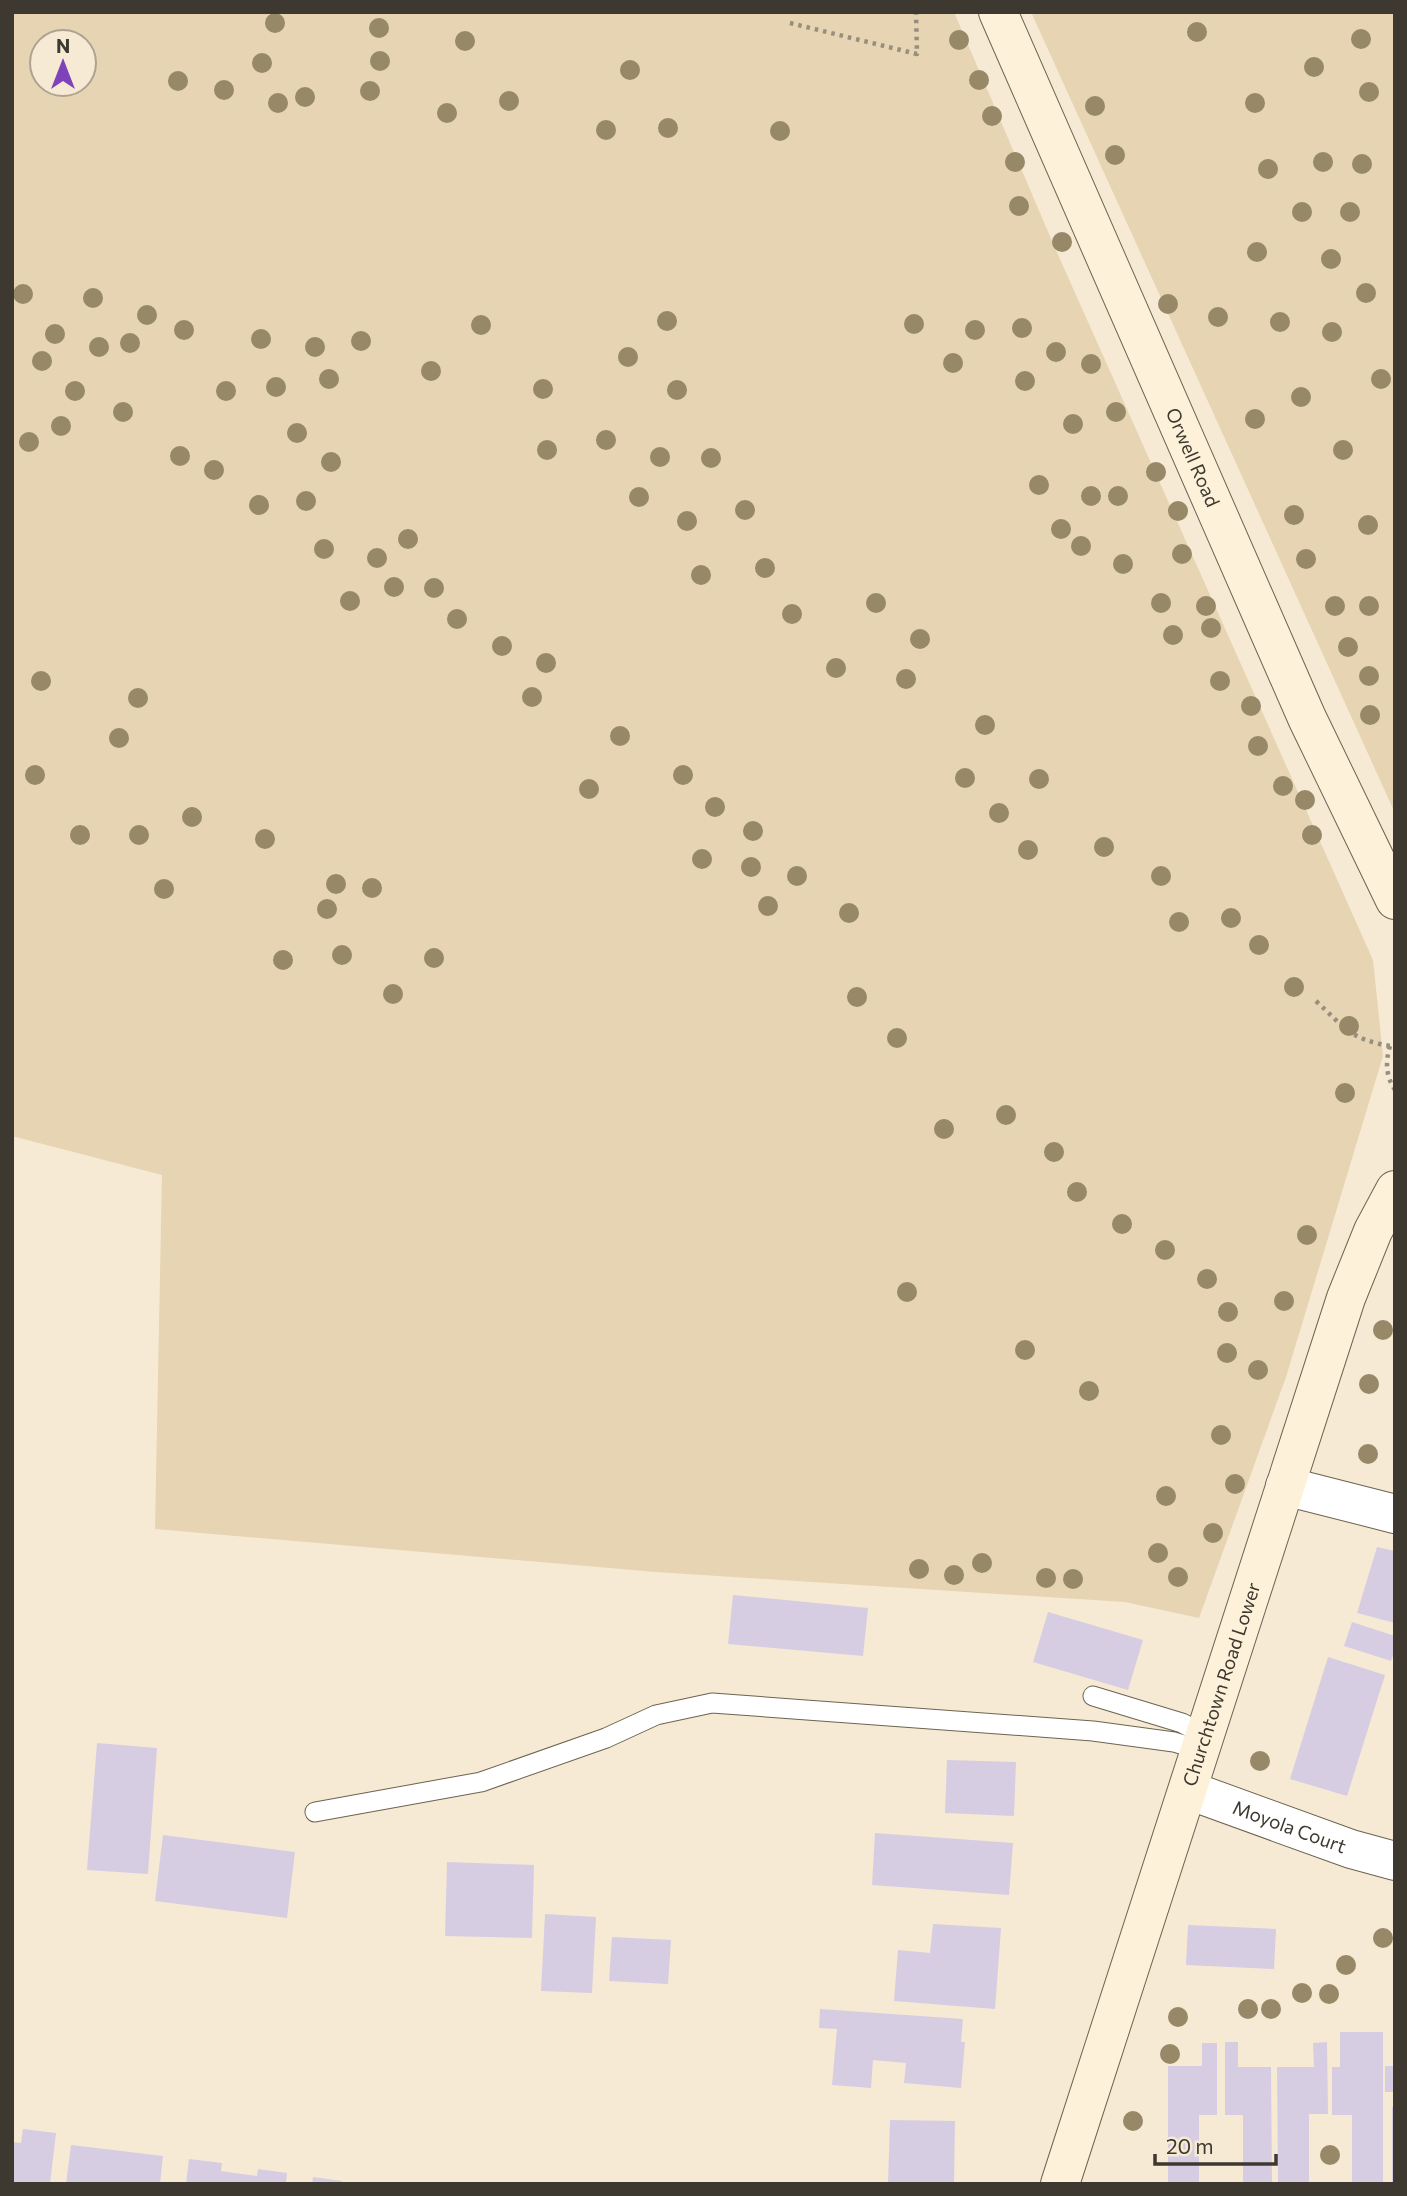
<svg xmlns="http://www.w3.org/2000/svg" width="1407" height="2196" viewBox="0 0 1407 2196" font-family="Commissioner,sans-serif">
<rect width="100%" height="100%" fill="#f6ead4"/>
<!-- green -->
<path fill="#e6d4b2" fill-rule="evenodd" d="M 12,12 L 954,12 L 1055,248 L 1373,960 L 1383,1056 L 1286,1377 L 1199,1618 L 1125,1602 L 656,1572 L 155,1529 L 162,1175 L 12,1136 ZM 42,42 L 84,42 L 84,84 L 42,84 Z
M 1031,12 L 1395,12 L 1395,813 Z"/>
<!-- building -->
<path fill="#d6cde3" d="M 1377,1547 L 1395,1551 L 1395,1623 L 1357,1613 Z
M 733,1595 L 868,1608 L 863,1656 L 728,1644 Z
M 1048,1612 L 1143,1640 L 1128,1690 L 1033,1662 Z
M 1352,1622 L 1395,1636 L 1395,1650 L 1391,1661 L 1344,1646 Z
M 1328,1657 L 1385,1675 L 1347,1796 L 1290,1779 Z
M 97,1743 L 157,1748 L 148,1874 L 87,1870 Z
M 947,1760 L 1016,1762 L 1014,1816 L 945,1813 Z
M 875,1833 L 1013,1843 L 1009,1895 L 872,1885 Z
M 163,1835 L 295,1852 L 287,1918 L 155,1901 Z
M 447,1862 L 534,1865 L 532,1938 L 445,1936 Z
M 545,1914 L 596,1917 L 592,1993 L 541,1991 Z
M 933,1924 L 1001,1928 L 995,2009 L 894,2001 L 898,1950 L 930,1953 Z
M 1188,1925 L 1276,1929 L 1274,1969 L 1186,1965 Z
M 612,1937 L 671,1940 L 668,1984 L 609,1981 Z
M 820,2009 L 963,2019 L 961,2042 L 965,2042 L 961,2088 L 904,2083 L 906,2063 L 873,2060 L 871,2088 L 832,2085 L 837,2029 L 819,2028 Z
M 1340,2032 L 1383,2032 L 1383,2184 L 1352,2184 L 1352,2115 L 1332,2115 L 1332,2067 L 1340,2067 Z
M 1225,2042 L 1238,2042 L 1238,2067 L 1271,2067 L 1272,2184 L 1243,2184 L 1243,2115 L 1225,2115 Z
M 1327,2042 L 1328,2114 L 1309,2114 L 1309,2184 L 1278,2184 L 1277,2067 L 1314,2067 L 1313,2043 Z
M 1202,2043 L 1217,2043 L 1217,2115 L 1199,2115 L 1199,2184 L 1168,2184 L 1168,2066 L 1202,2066 Z
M 1385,2066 L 1395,2066 L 1395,2092 L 1385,2092 Z
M 1392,2107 L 1395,2107 L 1395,2184 L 1392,2184 Z
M 890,2120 L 955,2121 L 954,2184 L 888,2184 Z
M 23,2129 L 56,2133 L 50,2184 L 12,2184 L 12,2142 L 21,2143 Z
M 71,2145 L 163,2156 L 160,2184 L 66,2184 Z
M 189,2159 L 222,2163 L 221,2171 L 234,2173 L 257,2176 L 258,2169 L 287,2173 L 286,2184 L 186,2184 Z
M 313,2177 L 342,2181 L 342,2184 L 312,2184 Z"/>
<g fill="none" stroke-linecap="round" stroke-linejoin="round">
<defs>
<path id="lane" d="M 1093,1696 L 1182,1723 L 1205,1735
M 315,1812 L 481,1782 L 606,1738 L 656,1715 L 712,1703 L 1093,1731 L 1174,1742 L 1200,1750"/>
<g id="street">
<path d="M 1285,1486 L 1395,1514"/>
<path id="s1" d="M 1188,1790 L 1351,1849 L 1395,1861"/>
</g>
<g id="secondary">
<path id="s2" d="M 998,12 L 1307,718 L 1395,900"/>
<path id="s3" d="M 1060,2184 L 1346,1298 L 1373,1231 L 1395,1190"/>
</g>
</defs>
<!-- lane casing -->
<use href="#lane" stroke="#6d6350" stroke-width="21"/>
<!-- street casing -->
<use href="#street" stroke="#6d6350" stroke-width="40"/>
<!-- secondary casing -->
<use href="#secondary" stroke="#6d6350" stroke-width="40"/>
<!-- path -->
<path stroke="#968e7f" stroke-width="4.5" stroke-dasharray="3.5 5" stroke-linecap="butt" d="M 790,23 L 917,54 L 916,12
M 1316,1001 C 1345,1028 1350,1039 1390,1046 L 1395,1043
M 1390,1046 C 1385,1063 1386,1076 1395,1090"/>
<!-- lane -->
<use href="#lane" stroke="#fff" stroke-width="19"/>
<!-- street -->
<use href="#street" stroke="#fff" stroke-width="38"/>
<!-- secondary -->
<use href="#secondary" stroke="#fdf1d9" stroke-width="38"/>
</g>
<!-- trees -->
<g fill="#978868">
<circle cx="275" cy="23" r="10"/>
<circle cx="379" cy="28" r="10"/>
<circle cx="1197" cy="32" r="10"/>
<circle cx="1361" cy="39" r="10"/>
<circle cx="959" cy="40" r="10"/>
<circle cx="465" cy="41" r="10"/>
<circle cx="380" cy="61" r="10"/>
<circle cx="262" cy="63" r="10"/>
<circle cx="1314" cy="67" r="10"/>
<circle cx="630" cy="70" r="10"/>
<circle cx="979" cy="80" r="10"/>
<circle cx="178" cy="81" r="10"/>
<circle cx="224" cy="90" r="10"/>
<circle cx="370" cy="91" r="10"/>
<circle cx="1369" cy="92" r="10"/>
<circle cx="305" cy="97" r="10"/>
<circle cx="509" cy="101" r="10"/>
<circle cx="278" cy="103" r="10"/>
<circle cx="1255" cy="103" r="10"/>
<circle cx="1095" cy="106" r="10"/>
<circle cx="447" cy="113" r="10"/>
<circle cx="992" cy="116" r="10"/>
<circle cx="668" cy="128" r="10"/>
<circle cx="606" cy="130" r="10"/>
<circle cx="780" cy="131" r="10"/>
<circle cx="1115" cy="155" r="10"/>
<circle cx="1015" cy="162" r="10"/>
<circle cx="1323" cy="162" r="10"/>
<circle cx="1362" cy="164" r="10"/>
<circle cx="1268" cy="169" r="10"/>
<circle cx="1019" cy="206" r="10"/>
<circle cx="1302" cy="212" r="10"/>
<circle cx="1350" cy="212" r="10"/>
<circle cx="1062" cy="242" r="10"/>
<circle cx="1257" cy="252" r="10"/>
<circle cx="1331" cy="259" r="10"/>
<circle cx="1366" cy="293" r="10"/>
<circle cx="23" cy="294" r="10"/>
<circle cx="93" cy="298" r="10"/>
<circle cx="1168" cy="304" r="10"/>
<circle cx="147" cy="315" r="10"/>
<circle cx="1218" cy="317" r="10"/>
<circle cx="667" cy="321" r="10"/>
<circle cx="1280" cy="322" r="10"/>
<circle cx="914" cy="324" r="10"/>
<circle cx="481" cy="325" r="10"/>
<circle cx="1022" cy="328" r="10"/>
<circle cx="184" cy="330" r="10"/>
<circle cx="975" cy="330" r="10"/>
<circle cx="1332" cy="332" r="10"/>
<circle cx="55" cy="334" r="10"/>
<circle cx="261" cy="339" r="10"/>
<circle cx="361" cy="341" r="10"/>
<circle cx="130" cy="343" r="10"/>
<circle cx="99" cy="347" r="10"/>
<circle cx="315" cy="347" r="10"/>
<circle cx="1056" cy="352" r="10"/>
<circle cx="628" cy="357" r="10"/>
<circle cx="42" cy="361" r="10"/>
<circle cx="953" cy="363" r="10"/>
<circle cx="1091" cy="364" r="10"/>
<circle cx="431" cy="371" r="10"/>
<circle cx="329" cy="379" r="10"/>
<circle cx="1381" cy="379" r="10"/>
<circle cx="1025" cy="381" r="10"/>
<circle cx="276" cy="387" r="10"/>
<circle cx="543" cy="389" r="10"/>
<circle cx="677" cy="390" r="10"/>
<circle cx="75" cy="391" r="10"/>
<circle cx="226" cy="391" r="10"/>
<circle cx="1301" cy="397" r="10"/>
<circle cx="123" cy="412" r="10"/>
<circle cx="1116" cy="412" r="10"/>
<circle cx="1255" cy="419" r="10"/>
<circle cx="1073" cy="424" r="10"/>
<circle cx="61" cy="426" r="10"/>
<circle cx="297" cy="433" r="10"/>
<circle cx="606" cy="440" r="10"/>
<circle cx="29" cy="442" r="10"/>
<circle cx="547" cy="450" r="10"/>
<circle cx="1343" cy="450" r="10"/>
<circle cx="180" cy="456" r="10"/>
<circle cx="660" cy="457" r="10"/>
<circle cx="711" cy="458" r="10"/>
<circle cx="331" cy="462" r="10"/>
<circle cx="214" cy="470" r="10"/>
<circle cx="1156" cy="472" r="10"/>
<circle cx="1039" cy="485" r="10"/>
<circle cx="1091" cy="496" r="10"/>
<circle cx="1118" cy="496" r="10"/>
<circle cx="639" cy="497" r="10"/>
<circle cx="306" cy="501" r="10"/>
<circle cx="259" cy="505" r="10"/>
<circle cx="745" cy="510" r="10"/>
<circle cx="1178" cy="511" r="10"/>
<circle cx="1294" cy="515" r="10"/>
<circle cx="687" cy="521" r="10"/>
<circle cx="1368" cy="525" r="10"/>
<circle cx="1061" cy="529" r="10"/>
<circle cx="408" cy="539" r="10"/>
<circle cx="1081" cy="546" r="10"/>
<circle cx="324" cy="549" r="10"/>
<circle cx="1182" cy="554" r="10"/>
<circle cx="377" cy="558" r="10"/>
<circle cx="1306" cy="559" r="10"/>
<circle cx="1123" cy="564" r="10"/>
<circle cx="765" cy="568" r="10"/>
<circle cx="701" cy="575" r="10"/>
<circle cx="394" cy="587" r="10"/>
<circle cx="434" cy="588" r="10"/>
<circle cx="350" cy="601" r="10"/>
<circle cx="876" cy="603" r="10"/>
<circle cx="1161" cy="603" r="10"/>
<circle cx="1206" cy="606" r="10"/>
<circle cx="1335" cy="606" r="10"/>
<circle cx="1369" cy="606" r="10"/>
<circle cx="792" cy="614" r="10"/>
<circle cx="457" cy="619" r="10"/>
<circle cx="1211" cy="628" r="10"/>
<circle cx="1173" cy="635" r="10"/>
<circle cx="920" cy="639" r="10"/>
<circle cx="502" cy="646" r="10"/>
<circle cx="1348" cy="647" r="10"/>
<circle cx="546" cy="663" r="10"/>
<circle cx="836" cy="668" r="10"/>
<circle cx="1369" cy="676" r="10"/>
<circle cx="906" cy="679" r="10"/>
<circle cx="41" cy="681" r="10"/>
<circle cx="1220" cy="681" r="10"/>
<circle cx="532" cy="697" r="10"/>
<circle cx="138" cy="698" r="10"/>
<circle cx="1251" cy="706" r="10"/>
<circle cx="1370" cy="715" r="10"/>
<circle cx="985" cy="725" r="10"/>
<circle cx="620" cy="736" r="10"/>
<circle cx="119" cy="738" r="10"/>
<circle cx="1258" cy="746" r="10"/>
<circle cx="35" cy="775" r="10"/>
<circle cx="683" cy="775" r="10"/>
<circle cx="965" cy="778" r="10"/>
<circle cx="1039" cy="779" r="10"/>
<circle cx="1283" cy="786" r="10"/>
<circle cx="589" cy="789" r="10"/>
<circle cx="1305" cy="800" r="10"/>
<circle cx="715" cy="807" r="10"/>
<circle cx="999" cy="813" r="10"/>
<circle cx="192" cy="817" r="10"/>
<circle cx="753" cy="831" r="10"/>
<circle cx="80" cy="835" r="10"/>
<circle cx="139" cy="835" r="10"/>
<circle cx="1312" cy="835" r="10"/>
<circle cx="265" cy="839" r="10"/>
<circle cx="1104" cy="847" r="10"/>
<circle cx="1028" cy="850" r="10"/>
<circle cx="702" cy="859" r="10"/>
<circle cx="751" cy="867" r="10"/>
<circle cx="797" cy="876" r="10"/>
<circle cx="1161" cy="876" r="10"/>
<circle cx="336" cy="884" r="10"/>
<circle cx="372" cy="888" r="10"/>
<circle cx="164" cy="889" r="10"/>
<circle cx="768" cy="906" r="10"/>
<circle cx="327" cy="909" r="10"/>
<circle cx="849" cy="913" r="10"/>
<circle cx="1231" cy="918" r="10"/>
<circle cx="1179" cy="922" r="10"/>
<circle cx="1259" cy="945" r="10"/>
<circle cx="342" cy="955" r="10"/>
<circle cx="434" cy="958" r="10"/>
<circle cx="283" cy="960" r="10"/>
<circle cx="1294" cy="987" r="10"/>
<circle cx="393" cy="994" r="10"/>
<circle cx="857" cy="997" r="10"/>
<circle cx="1349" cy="1026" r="10"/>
<circle cx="897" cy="1038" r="10"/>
<circle cx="1345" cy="1093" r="10"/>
<circle cx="1006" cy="1115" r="10"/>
<circle cx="944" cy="1129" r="10"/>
<circle cx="1054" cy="1152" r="10"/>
<circle cx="1077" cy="1192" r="10"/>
<circle cx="1122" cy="1224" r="10"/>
<circle cx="1307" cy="1235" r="10"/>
<circle cx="1165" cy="1250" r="10"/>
<circle cx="1207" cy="1279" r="10"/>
<circle cx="907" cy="1292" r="10"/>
<circle cx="1284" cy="1301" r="10"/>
<circle cx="1228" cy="1312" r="10"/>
<circle cx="1383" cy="1330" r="10"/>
<circle cx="1025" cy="1350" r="10"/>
<circle cx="1227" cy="1353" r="10"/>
<circle cx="1258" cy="1370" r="10"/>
<circle cx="1369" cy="1384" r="10"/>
<circle cx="1089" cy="1391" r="10"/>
<circle cx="1221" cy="1435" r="10"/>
<circle cx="1368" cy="1454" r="10"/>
<circle cx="1235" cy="1484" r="10"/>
<circle cx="1166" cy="1496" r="10"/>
<circle cx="1213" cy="1533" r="10"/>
<circle cx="1158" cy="1553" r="10"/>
<circle cx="982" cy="1563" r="10"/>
<circle cx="919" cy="1569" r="10"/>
<circle cx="954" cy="1575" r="10"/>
<circle cx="1178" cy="1577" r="10"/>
<circle cx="1046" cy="1578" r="10"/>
<circle cx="1073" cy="1579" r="10"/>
<circle cx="1260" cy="1761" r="10"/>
<circle cx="1383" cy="1938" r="10"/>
<circle cx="1346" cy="1965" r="10"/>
<circle cx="1302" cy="1993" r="10"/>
<circle cx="1329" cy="1994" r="10"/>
<circle cx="1248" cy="2009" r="10"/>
<circle cx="1271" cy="2009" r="10"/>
<circle cx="1178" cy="2017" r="10"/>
<circle cx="1170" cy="2054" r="10"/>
<circle cx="1133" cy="2121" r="10"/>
<circle cx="1330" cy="2155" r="10"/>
</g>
<g text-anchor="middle" stroke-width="6" stroke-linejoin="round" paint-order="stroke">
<!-- street labels -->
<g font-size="19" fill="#3e3930" stroke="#f6ead4">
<text dy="7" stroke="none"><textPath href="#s2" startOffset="486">Orwell Road</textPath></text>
<text dy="7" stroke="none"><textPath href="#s3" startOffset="525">Churchtown Road Lower</textPath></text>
<text dy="7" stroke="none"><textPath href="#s1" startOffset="108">Moyola Court</textPath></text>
</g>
</g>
<!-- border -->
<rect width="1407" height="2196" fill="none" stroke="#3e3930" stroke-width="28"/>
<!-- north arrow -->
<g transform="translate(63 63)"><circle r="33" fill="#f6ead4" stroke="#aca392" stroke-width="2"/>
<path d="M0-5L12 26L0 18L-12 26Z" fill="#7e43b9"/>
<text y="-10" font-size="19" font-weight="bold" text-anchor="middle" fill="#3e3930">N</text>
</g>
<!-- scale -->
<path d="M1155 2154v10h121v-10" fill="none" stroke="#3e3930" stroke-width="3.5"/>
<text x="1166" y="2154" font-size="21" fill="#3e3930" stroke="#f6ead4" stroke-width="5" paint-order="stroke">20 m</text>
</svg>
